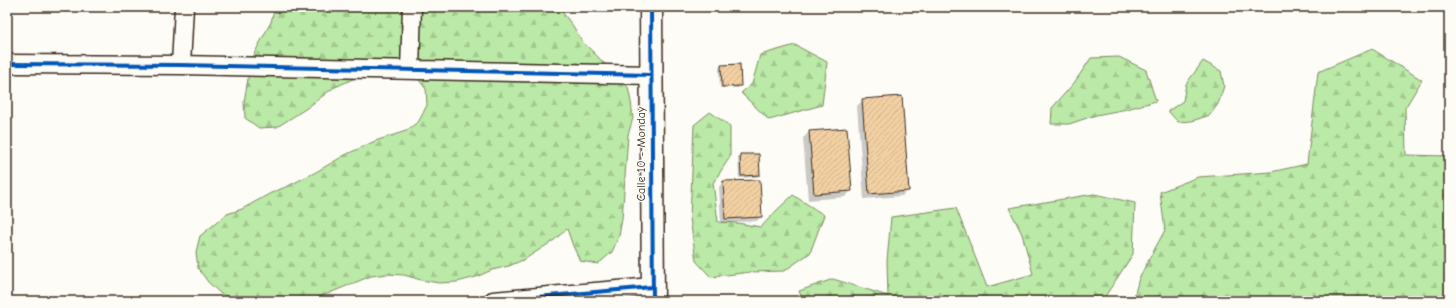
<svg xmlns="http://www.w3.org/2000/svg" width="1456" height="308" viewBox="0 0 1456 308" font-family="'Comic Neue',sans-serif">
<defs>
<pattern id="forest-firs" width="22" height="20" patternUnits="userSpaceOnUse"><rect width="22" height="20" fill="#bbe9a7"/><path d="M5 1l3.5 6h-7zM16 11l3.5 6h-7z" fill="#a2c88f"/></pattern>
<pattern id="building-hatch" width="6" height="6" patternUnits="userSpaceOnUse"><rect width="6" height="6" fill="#f2d0a3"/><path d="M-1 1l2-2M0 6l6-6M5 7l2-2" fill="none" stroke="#d0b38c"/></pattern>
</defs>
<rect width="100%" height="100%" fill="#fdfcf7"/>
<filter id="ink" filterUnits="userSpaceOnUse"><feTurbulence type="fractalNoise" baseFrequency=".025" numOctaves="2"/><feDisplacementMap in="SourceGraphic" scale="8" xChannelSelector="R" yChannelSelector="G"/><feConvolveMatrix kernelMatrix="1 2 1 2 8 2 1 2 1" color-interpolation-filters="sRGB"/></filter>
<g filter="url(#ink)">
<!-- forest -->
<path fill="url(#forest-firs)" stroke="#7b8a62" d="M 275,7 L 349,7 L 350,8 L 352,7 L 561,7 L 563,13 L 573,26 L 582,41 L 628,87 L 631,102 L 633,118 L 628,135 L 622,219 L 619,236 L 612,252 L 598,264 L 580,261 L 573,246 L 567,229 L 553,241 L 525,259 L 509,266 L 492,270 L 476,277 L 457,282 L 439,283 L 421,280 L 404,275 L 387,274 L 371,276 L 310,301 L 243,301 L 221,294 L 208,282 L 198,268 L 196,252 L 200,236 L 227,214 L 242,209 L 271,193 L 288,186 L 316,172 L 345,155 L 375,141 L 406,131 L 419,121 L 427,105 L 426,89 L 415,75 L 364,74 L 333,88 L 307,108 L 277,127 L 259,128 L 245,118 L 244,102 L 250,67 L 255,52 L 271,22 Z
M 795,45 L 827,62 L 822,105 L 769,120 L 741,93 L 752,84 L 760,55 Z
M 1372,49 L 1422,80 L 1405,108 L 1406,155 L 1449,156 L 1449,301 L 1133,301 L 1139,278 L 1165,230 L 1160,192 L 1198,177 L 1271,172 L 1307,164 L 1318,72 Z
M 1119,57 L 1146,70 L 1156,101 L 1127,109 L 1096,115 L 1069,124 L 1051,124 L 1052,108 L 1074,83 L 1091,58 Z
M 1203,61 L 1221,71 L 1224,86 L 1218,104 L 1210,115 L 1192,121 L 1178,122 L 1168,111 L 1183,101 L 1186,84 Z
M 710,112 L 730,126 L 730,157 L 713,183 L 718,222 L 737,223 L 761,227 L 777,210 L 793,195 L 824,215 L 810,253 L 784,271 L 750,272 L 711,277 L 696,261 L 690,218 L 694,125 Z
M 1094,194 L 1135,203 L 1133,254 L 1102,301 L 803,301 L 799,291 L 833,279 L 888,296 L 887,261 L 891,217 L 956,208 L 987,287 L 1033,274 L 1022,234 L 1009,208 Z"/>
<!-- shadow -->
<path fill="#0003" d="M 721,66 L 740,86 L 738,88 L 720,88 L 719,68 Z
M 863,100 L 908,190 L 902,196 L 864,199 L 857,106 Z
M 809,132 L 851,191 L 845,197 L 808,200 L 803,138 Z
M 741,155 L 759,175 L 757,177 L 739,178 L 738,157 Z
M 723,182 L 761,216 L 757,221 L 721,223 L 719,187 Z"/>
<!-- building -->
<path fill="url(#building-hatch)" stroke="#3b2a1e" d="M 740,64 L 741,86 L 722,87 L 721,65 Z
M 902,96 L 909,191 L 869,194 L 862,99 Z
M 847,128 L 852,191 L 814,194 L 809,131 Z
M 740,154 L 759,154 L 760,175 L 741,176 Z
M 760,180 L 762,217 L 725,219 L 723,181 Z"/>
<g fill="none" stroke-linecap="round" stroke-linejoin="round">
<defs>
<path id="street" d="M 7,64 L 181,65 L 651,75
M 181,65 L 184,7
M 410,70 L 412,7
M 493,301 L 652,287"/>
<path id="secondary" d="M 651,7 L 653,301"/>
</defs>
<!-- street casing -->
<use href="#street" stroke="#3b2a1e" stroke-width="21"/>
<!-- secondary casing -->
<use href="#secondary" stroke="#3b2a1e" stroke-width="25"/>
<!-- street -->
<use href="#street" stroke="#fdfcf7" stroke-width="18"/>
<!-- secondary -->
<use href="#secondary" stroke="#fdfcf7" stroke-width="22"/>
<defs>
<path id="cycleway" d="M 651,7 L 653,301
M 7,64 L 181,65 L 651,75
M 493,301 L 652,287"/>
</defs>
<!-- cycleway casing -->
<use href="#cycleway" stroke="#fdfcf7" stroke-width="6"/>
<!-- cycleway -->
<use href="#cycleway" stroke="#0057b8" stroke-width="4"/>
</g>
</g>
<g text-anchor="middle" stroke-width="3" stroke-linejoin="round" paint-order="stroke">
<!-- street labels -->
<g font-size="12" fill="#3b2a1e" stroke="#fdfcf7">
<text transform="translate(641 154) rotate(-90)" y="4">Calle 10 - Monday</text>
</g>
</g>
<!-- margin -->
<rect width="1456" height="308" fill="none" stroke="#fdfcf7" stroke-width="24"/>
<rect x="12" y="12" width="1432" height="284" fill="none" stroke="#3b2a1e" stroke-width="1.5" filter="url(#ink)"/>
</svg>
